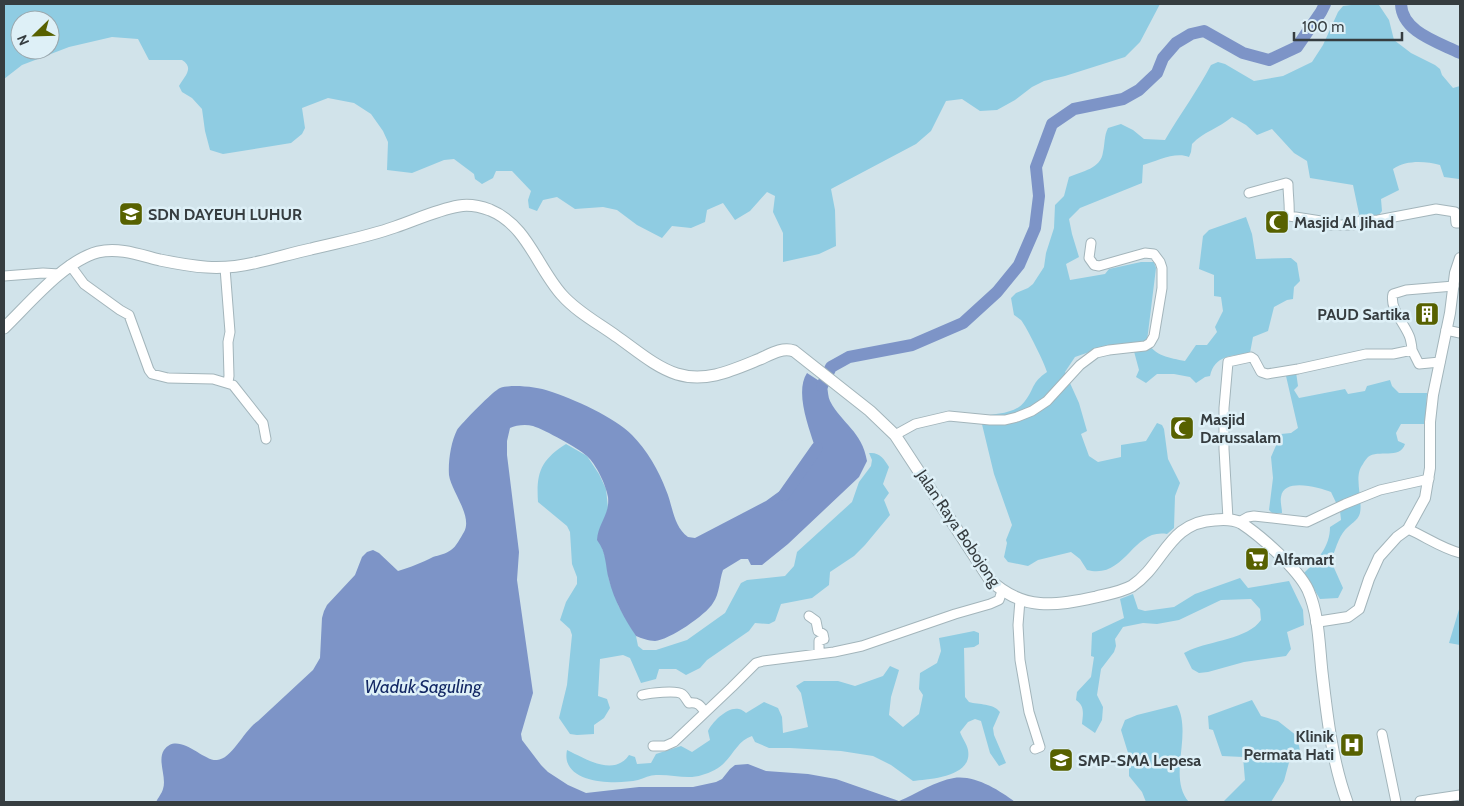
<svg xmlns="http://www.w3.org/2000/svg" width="1464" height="806" viewBox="0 0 1464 806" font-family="Cabin,sans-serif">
<rect width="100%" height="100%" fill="#d1e3ea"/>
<!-- green -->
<path fill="#8fcce2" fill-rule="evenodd" d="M 4,4 L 1160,4 L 1140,42 L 1125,57 L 1065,76 L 1044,81 L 1032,87 L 1015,100 L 997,110 L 980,111 L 962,99 L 946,101 L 931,131 L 916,144 L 831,189 L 835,210 L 836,246 L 819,254 L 783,262 L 783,233 L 773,212 L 775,196 L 767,192 L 750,211 L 735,220 L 723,203 L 707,210 L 705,222 L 691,228 L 672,226 L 662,238 L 637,225 L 617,210 L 603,207 L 575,209 L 557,197 L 543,200 L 537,211 L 529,208 L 528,200 L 531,191 L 512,171 L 496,171 L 493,178 L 482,184 L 475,179 L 474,174 L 454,159 L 444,160 L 412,173 L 387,170 L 388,142 L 383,131 L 371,114 L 354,103 L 328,98 L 302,108 L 305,128 L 302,134 L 291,143 L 223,154 L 210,150 L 205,131 L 202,109 L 192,98 L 182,92 L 179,86 C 184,77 195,68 182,60 L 149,60 L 138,39 L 112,37 L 69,47 L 22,65 L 4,79 ZM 20,20 L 50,20 L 50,50 L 20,50 Z
M 1359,4 L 1379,5 L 1389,20 L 1394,40 L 1411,53 L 1435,65 L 1440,69 L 1442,75 L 1453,88 L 1460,86 L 1459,179 L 1444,177 L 1440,165 C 1425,161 1406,160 1393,169 L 1399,190 L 1381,199 L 1382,211 L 1368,229 L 1362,228 L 1353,185 L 1310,178 L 1307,161 L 1294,153 L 1272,129 L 1257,135 L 1246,125 L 1232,117 C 1219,128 1203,132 1192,144 L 1191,152 L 1189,157 C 1176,151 1156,161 1143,165 L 1142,183 L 1080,208 L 1069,219 L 1072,234 L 1079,257 L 1066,264 L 1070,280 L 1105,274 L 1109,269 L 1141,262 L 1154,262 L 1156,268 L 1147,341 C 1154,356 1170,358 1185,361 L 1196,345 L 1207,345 L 1217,332 L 1215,327 L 1223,311 L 1221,297 L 1214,296 L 1214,275 L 1199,269 L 1203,236 L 1209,230 L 1246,217 L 1252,234 L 1256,259 L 1291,258 L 1297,263 L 1300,281 L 1294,287 L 1293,299 L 1287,300 L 1274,307 L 1268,331 L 1253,337 L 1250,353 C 1231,356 1215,355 1210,376 L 1205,377 L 1196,383 L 1190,377 L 1174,374 L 1157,374 L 1146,383 L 1136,377 L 1139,370 L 1132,344 L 1095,350 L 1075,357 L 1065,372 L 1079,403 L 1087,431 L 1081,434 L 1089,456 L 1098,462 L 1121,457 L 1121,445 L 1146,441 L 1157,423 L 1162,425 L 1164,429 L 1168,459 L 1180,483 L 1175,496 L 1174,528 L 1167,534 C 1132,528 1126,580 1087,570 L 1080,559 L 1071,552 L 1038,560 L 1028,566 L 1008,562 L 1004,557 L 1007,543 L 1006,540 L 1012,525 L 994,474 L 980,416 C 995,414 1016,414 1025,401 C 1035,388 1031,383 1047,372 C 1045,364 1026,326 1021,320 C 1019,319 1016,316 1014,315 L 1011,298 L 1016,293 L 1028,288 L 1033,284 L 1044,267 L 1046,253 L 1054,228 L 1055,205 L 1064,196 L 1069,177 C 1082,171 1101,169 1103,152 C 1105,143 1104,136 1108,128 L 1121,124 L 1133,130 L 1144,139 L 1165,140 C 1180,114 1198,90 1211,65 L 1218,62 L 1225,64 L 1254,81 L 1283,76 L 1312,62 L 1323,45 L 1338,12 L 1343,6 Z
M 1296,372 L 1298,386 L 1294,390 L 1299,398 L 1345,389 L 1348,394 L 1365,391 L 1367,386 L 1390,380 L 1392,386 L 1399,393 L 1427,393 L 1425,424 L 1401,424 L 1396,433 L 1398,441 L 1405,444 C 1400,460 1378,449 1368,457 C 1366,459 1364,462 1363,464 C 1353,476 1363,498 1360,513 C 1358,521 1350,524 1345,530 C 1338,538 1335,551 1331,561 L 1343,588 L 1338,598 L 1320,599 L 1304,573 C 1318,560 1330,546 1330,527 L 1341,520 L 1340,511 L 1331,492 C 1320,488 1284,477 1281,497 C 1280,501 1282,508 1282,513 L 1272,513 L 1269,510 L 1273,478 L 1271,457 L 1281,434 L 1291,433 L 1298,428 L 1286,376 L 1288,373 Z
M 566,444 L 587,456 L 599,474 L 606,489 L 608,508 L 601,545 L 606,559 L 609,580 L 619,607 L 636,636 L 638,646 L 643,650 L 656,650 L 687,640 L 725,613 L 741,583 L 747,580 L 785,576 L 794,566 L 797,552 L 852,502 L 859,482 L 871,466 L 872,460 L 869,453 C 880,452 884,459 889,467 L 883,484 L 889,493 L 884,500 L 890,515 L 865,545 L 854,556 L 830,572 L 829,585 L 812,598 L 781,604 L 775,621 L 769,624 L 755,623 L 749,631 L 707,660 L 700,668 L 686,675 L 676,669 L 659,669 L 656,679 L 641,683 L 630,658 L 623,655 L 600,659 L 598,696 L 607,699 L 610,708 L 604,718 L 594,725 L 594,734 L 577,735 L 570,734 L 559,718 L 567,685 L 572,635 L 570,629 L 560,620 L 566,602 L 577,584 L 577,577 L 572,564 L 570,532 L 567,526 L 538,502 C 536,472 541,460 566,444 Z
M 1240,578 L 1248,588 L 1289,581 L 1303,610 L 1304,625 L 1287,632 L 1291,649 L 1286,656 L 1244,662 L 1208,672 L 1199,673 L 1192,669 L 1184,653 L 1190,650 C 1210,641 1248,639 1261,620 L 1260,609 L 1251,599 L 1221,600 L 1179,620 L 1157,624 L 1143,623 L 1123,627 L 1115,639 L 1116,646 L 1114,652 L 1101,669 L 1097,695 L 1103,707 L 1102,720 L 1095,733 L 1082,724 C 1083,714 1085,706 1076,700 L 1077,692 L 1091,677 L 1094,657 L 1091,656 L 1092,633 L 1124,618 L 1120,599 L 1133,594 L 1138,609 L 1145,611 L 1174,607 L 1195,594 Z
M 1460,606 L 1460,645 L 1449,643 Z
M 974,631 L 979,633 L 979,644 L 974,647 L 964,648 L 965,697 L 969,702 C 979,705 993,703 1000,712 L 993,728 L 994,735 L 1006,763 L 999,766 L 990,753 L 981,721 L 975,719 L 968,722 L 960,732 C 962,738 967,744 968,750 C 973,777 930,779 913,781 L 891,765 L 873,756 L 841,751 L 790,748 L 769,748 L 755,742 L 752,736 C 739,740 734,753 725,762 C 720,768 710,773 702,775 C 688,780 671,774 656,775 C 650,775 644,778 638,780 C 615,785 560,784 567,750 C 586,759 614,777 629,755 L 635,757 L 637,764 L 651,763 L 656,754 L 681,746 L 692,752 L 710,740 L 708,731 C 712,722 728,706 739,709 C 741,709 745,712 746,713 L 764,702 L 778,708 L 782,717 L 783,733 L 808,727 L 801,693 L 796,686 L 804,681 L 838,681 L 855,686 L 883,676 L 890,666 L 899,670 L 891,697 L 889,715 L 903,727 L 919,714 L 923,695 L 919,689 L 920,673 L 937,663 L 941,651 L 939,638 Z
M 1252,700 L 1261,716 L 1278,721 L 1297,736 L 1300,751 L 1291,755 L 1284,781 L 1271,802 L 1223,802 L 1245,780 L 1243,757 L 1222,756 L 1213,730 L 1209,729 L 1208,716 Z
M 1177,705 C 1193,735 1167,777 1189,802 L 1146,802 L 1142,792 L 1129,776 L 1129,756 L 1121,730 L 1125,720 L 1137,715 Z"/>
<!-- water -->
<path fill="#7d94c7" d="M 807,373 L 827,386 C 828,391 828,397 830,401 C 842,424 862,431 867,461 L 859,477 L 788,544 L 762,565 L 751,565 L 748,559 L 741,559 L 723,570 C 719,581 720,593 713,603 C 706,615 669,640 655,641 C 649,641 641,638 636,636 C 625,620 614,600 609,580 C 605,566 607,553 597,540 C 598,523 610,515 608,497 C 606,485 596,464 587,456 C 578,448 545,430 533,426 C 526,424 516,425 510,428 L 507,441 L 507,455 L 519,552 L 517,580 L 533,693 L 521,734 L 522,740 L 541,765 L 548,772 L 568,785 L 586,793 L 639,787 L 693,787 L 716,782 L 722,779 L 730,769 L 735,765 L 748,764 L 766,771 L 808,774 L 836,779 L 899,801 C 916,794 935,781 954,778 C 975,775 999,790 1015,802 L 156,802 C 158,798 162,793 163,789 C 167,777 157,761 164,750 C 178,730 204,762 217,760 C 232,759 244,730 258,721 L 313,670 L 320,658 L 322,618 L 324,611 L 327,605 L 355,575 L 362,557 L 367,552 L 373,550 L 379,553 L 398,571 C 411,567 421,563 433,557 C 439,555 446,554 451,550 C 456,547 461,537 464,532 C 473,516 451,491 449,475 C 448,461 451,442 457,430 C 461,424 494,390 500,388 C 511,384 538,387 549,391 C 572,398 616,418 632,435 C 647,450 659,471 666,490 C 673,506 673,526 688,537 L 695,538 L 766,501 L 806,472 L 811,449 L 814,444 C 808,425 795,391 807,373 Z"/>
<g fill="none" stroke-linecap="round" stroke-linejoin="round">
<!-- river -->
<path stroke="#7d94c7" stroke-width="12" d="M 1401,4 C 1402,32 1438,42 1460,53
M 822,386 L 831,367 L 849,357 L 912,345 L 963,323 L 997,292 L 1019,265 L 1035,228 L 1039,196 L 1036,167 L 1052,124 L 1074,109 L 1123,99 L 1139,90 L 1157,73 L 1163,58 L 1176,43 L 1191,34 L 1204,31 L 1243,53 L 1269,60 L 1297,47 L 1321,12 L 1325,4
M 784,495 L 817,448"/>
<defs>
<path id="minor" d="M 1249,193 L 1286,183 L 1288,184 C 1288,195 1290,206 1289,216 L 1321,221 L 1323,225 L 1354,225 L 1360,221 L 1378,220 L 1436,209 L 1455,212 L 1456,223 L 1460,223
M 70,265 L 84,284 L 120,310 L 129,315 L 149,370 L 152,374 L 168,378 L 213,379 L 233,385 L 263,423 L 266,439
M 225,268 L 230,332 L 228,342 L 229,376 L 228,382
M 4,276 L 43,273 L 59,274
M 1446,330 L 1460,333
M 1412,350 C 1412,346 1411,342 1410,338 C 1406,325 1389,309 1393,294 L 1406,290 L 1454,286
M 895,435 L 915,424 L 949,416 L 990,420 L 1005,420 L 1017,417 L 1032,411 L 1047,401 L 1080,365 L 1096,353 L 1109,350 L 1145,346 L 1150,343 L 1154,336 L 1162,288 L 1162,268 L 1160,262 L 1154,254 L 1145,253 L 1099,266 L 1094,265 L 1089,258 L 1091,243
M 1228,519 L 1224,449 L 1224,408 L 1228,362 L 1251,357 L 1254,359 L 1261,372 L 1267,374 L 1298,369 L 1366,354 L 1393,354 L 1412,350 L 1419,364 L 1440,362
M 1239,522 L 1248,517 L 1254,516 L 1307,522 L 1345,504 L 1380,490 L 1429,479
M 1408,529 C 1426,537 1441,548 1460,553
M 1020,600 L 1018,625 L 1020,660 L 1029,712 L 1040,747 L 1035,749
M 809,616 L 816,621 L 818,631 L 823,634 L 824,639 L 819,641 L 819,654
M 642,695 C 650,693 676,690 682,694 C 685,696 687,701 689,703 C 698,702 700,705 705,712
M 1382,734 L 1396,802
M 653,746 L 665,746 L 674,742 L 732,687 L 756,663 L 763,661 L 834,652 L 862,646 L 955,614 L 990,604 L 999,600 L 1002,591
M 1420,801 L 1460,795"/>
<path id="tertiary" d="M 1316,622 L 1348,617 L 1359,609 L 1369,579 L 1379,557 L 1397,537 L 1408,529 L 1425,498 L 1430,468 L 1430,422 L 1433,395 L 1450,313 L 1455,273 L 1460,258"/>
<path id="secondary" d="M 4,328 C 29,304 64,261 98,252 C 119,247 140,255 160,260 C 194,267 220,271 254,263 C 273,259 292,253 311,249 C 339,242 367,237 395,227 C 416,220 436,210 459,206 C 470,204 479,206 490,210 C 527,225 537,267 562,295 C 577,312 598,323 616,336 C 635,349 655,367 677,374 C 706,383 733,370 760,359 C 771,354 782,347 794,351 L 870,411 L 895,435 L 990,580 C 1023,611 1055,606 1096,597 C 1108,594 1121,592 1132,586 C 1164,565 1168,522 1215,520 C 1224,519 1233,519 1241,523 C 1261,536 1298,569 1308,590 C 1319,615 1319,645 1322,672 C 1327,716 1332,761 1347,802"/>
</defs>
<!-- minor casing -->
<use href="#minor" stroke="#a3b5bb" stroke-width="11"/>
<!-- tertiary casing -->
<use href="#tertiary" stroke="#a3b5bb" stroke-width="12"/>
<!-- secondary casing -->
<use href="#secondary" stroke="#a3b5bb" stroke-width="13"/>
<!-- minor -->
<use href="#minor" stroke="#fff" stroke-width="9"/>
<!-- tertiary -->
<use href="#tertiary" stroke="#fff" stroke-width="10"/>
<!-- secondary -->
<use href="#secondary" stroke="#fff" stroke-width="11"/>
</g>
<!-- icons -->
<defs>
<symbol id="school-square" viewBox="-11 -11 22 22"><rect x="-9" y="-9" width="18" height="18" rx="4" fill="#576100" stroke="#def0f7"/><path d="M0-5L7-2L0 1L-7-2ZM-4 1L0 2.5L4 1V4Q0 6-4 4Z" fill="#fff"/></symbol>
<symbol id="mosque-square" viewBox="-11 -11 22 22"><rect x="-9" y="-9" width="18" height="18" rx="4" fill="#576100" stroke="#def0f7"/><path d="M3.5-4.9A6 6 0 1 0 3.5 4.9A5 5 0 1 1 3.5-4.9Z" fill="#fff"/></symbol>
<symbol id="building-square" viewBox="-11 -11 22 22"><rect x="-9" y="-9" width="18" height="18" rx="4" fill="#576100" stroke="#def0f7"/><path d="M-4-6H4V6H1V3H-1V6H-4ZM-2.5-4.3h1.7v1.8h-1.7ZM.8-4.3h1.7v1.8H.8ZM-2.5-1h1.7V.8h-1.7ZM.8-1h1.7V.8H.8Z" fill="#fff"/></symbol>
<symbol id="supermarket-square" viewBox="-11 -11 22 22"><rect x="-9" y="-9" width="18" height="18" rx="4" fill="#576100" stroke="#def0f7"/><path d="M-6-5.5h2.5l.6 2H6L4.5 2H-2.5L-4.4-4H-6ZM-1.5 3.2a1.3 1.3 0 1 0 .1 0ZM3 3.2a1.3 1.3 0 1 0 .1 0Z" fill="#fff"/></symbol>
<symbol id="hospital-square" viewBox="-11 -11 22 22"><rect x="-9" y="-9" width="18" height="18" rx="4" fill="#576100" stroke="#def0f7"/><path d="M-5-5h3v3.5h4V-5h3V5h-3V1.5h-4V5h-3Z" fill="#fff"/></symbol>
</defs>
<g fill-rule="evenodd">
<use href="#school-square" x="117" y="200" width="28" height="28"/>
<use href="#mosque-square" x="1263" y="208" width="28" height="28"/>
<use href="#building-square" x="1413" y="300" width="28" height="28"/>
<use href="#mosque-square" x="1168" y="414" width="28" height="28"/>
<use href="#supermarket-square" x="1243" y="545" width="28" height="28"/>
<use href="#hospital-square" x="1338" y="731" width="28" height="28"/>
<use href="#school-square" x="1047" y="746" width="28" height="28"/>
</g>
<g text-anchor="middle" stroke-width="5" stroke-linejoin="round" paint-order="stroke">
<!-- poi labels -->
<g font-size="16" font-weight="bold" fill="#363d40" stroke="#def0f7" text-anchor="start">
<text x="148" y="220">SDN DAYEUH LUHUR</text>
<text x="1294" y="228">Masjid Al Jihad</text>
<text x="1410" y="320" text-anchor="end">PAUD Sartika</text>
<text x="1200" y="425">Masjid<tspan x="1200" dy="18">Darussalam</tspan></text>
<text x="1274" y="565">Alfamart</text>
<text x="1334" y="742" text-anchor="end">Klinik<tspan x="1334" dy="18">Permata Hati</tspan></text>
<text x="1078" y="766">SMP-SMA Lepesa</text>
</g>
<!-- street labels -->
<g font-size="16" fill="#363d40" stroke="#def0f7">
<text transform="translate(959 528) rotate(56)" y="6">Jalan Raya Bobojong</text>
</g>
<!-- water labels -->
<g font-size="18" font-style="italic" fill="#132864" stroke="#def0f7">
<text x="423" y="693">Waduk Saguling</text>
</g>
</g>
<!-- border -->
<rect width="1464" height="806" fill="none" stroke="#363d40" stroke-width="10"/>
<!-- north arrow -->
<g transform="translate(35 35) rotate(247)"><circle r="24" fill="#def0f7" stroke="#9ba8ae"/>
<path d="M0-4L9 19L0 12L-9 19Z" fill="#576100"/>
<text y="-8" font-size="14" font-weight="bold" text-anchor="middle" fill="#363d40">N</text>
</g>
<!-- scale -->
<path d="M1294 32v8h108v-8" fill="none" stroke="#363d40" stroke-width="2.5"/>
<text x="1302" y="32" font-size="15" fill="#363d40" stroke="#def0f7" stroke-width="4" paint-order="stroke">100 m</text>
</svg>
